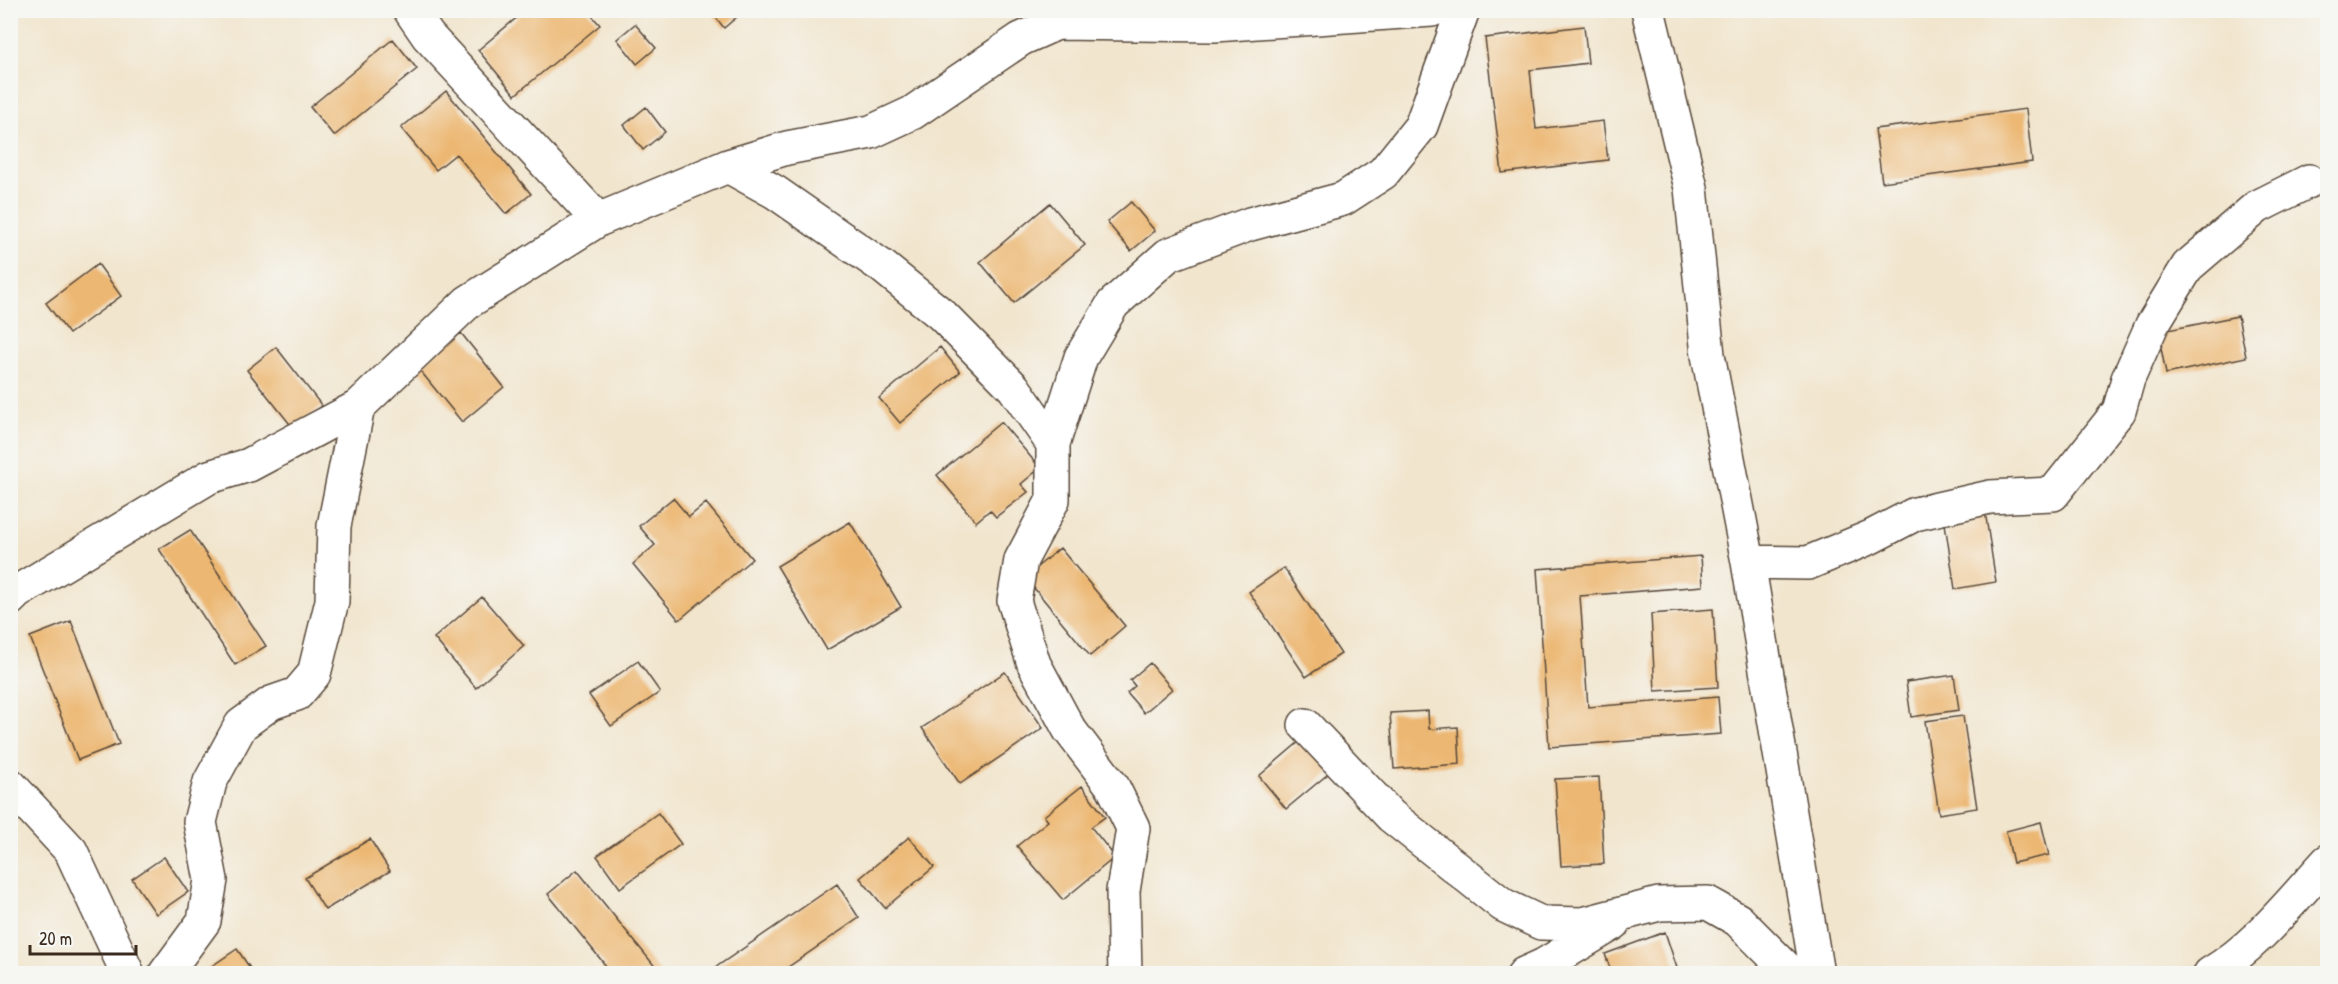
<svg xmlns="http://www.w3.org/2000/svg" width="2338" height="984" viewBox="0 0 2338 984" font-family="'Patrick Hand',sans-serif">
<rect width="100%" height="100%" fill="#f6f6f2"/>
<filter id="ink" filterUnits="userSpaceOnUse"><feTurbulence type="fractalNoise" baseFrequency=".0167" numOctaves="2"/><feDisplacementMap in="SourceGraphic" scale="12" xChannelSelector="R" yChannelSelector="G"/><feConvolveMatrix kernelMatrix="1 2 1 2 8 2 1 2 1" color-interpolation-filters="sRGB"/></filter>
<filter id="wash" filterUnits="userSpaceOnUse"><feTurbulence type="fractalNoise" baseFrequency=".008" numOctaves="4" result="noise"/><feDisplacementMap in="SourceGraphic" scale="24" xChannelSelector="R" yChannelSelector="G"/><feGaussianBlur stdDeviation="1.35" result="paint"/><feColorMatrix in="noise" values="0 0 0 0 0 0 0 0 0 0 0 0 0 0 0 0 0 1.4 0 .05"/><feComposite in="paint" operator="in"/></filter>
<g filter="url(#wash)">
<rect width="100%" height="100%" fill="#f1e5cd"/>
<g id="blocks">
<!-- building -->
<path fill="#ecb772" d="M 526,10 L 587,10 L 600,25 L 515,95 L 478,50 Z
M 710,10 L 745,10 L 724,28 Z
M 635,24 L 656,48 L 637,64 L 617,39 Z
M 1584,26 L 1588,63 L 1530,70 L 1536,129 L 1603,121 L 1608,160 L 1502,173 L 1485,38 Z
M 393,39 L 417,69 L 334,136 L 310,107 Z
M 446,91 L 531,194 L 506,214 L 456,154 L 436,170 L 401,128 Z
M 646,107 L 665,132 L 643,150 L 624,125 Z
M 2026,109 L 2032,162 L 1882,182 L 1875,129 Z
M 1131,202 L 1155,231 L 1131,251 L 1107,222 Z
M 1050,203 L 1085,245 L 1014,303 L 980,262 Z
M 98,264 L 121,296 L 69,334 L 46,303 Z
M 2238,316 L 2246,357 L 2166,374 L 2158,332 Z
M 461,333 L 504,387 L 462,422 L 418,368 Z
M 276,347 L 322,406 L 293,428 L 247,370 Z
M 940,347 L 960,372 L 900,423 L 879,398 Z
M 1001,422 L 1040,468 L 1021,484 L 1028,492 L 996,517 L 990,510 L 976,522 L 937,475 Z
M 673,498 L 689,517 L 706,503 L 752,559 L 679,620 L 633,564 L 655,545 L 639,526 Z
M 1985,511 L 1996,582 L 1955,589 L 1944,517 Z
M 850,522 L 901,607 L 827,650 L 777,566 Z
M 190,530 L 266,646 L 235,665 L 159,549 Z
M 1060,548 L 1125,626 L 1090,656 L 1025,577 Z
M 1701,556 L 1703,586 L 1580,596 L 1588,707 L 1718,697 L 1721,734 L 1549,747 L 1537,569 Z
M 1284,568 L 1341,654 L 1306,677 L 1249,592 Z
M 482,597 L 524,646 L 476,688 L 434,638 Z
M 1713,609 L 1718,687 L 1655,691 L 1651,614 Z
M 71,621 L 119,744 L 78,760 L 30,637 Z
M 638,661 L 660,692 L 611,726 L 589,695 Z
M 1150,663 L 1172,689 L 1144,713 L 1127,693 L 1135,686 L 1130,680 Z
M 1005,672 L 1043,728 L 960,784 L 922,728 Z
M 1954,675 L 1959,710 L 1911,717 L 1906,682 Z
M 1428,711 L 1429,729 L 1458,727 L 1460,764 L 1394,769 L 1390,713 Z
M 1963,716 L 1977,808 L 1939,814 L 1925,721 Z
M 1306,736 L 1334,769 L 1286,809 L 1259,776 Z
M 1599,777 L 1604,864 L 1561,866 L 1555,779 Z
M 1082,786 L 1105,817 L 1091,827 L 1115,857 L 1063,900 L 1017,846 L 1048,821 L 1044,816 Z
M 658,813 L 681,844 L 620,888 L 597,856 Z
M 2041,822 L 2049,855 L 2013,863 L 2006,831 Z
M 909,837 L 934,867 L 885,908 L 860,878 Z
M 370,839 L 390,871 L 325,910 L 305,878 Z
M 164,857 L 188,892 L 156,914 L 132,879 Z
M 577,870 L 661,974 L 597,974 L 606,966 L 548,894 Z
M 837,884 L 859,918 L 778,974 L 706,974 Z
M 1665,932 L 1679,974 L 1612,974 L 1605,954 Z
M 237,949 L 254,974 L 209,974 L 206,970 Z"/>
</g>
</g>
<g filter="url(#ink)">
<use href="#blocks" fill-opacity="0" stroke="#564638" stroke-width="1.5"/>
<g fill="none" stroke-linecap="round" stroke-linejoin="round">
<defs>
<path id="street" d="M 410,10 L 428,36 L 598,220
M 1648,10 L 1691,188 L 1708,355 L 1748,562 L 1817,974
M 728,166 L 775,192 L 883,267 L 942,315 L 1014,388 L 1053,444 L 1053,500 L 1021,560 L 1014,601 L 1034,664 L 1069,729 L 1113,787 L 1133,828 L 1123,891 L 1125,974
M 1053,444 L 1081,357 L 1113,304 L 1168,255 L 1250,224 L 1343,199 L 1383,173 L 1421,126 L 1463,10
M 1748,562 L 1808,563 L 1871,537 L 1915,514 L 1990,497 L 2053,494 L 2119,411 L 2128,379 L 2152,325 L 2188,266 L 2257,207 L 2309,181
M 10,599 L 17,592 L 209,477 L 249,465 L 358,407 L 468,302 L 598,220 L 728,166 L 787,148 L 871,132 L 912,113 L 1021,39 L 1057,23 L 1215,25 L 1432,10
M 1305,725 L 1391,816 L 1503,905 L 1541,923 L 1583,924 L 1659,904 L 1708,903 L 1738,920 L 1792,974
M 10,785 L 71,851 L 128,974
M 165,974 L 204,921 L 211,880 L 200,822 L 210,782 L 241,725 L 271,703 L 297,694 L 314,674 L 332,601 L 334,526 L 358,407
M 1524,974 L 1544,965 L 1614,923
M 2210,974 C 2257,946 2292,900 2328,861"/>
</defs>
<!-- street casing -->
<use href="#street" stroke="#564638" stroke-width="36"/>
<!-- street -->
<use href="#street" stroke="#fff" stroke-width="33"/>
</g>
</g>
<!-- margin -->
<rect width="2338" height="984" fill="none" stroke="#f6f6f2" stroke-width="36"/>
<!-- scale -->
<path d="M30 945v9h106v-9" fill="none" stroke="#3b2a1e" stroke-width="3"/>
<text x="39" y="945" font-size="18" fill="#3b2a1e" stroke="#f6f6f2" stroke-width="4.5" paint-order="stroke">20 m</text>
</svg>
